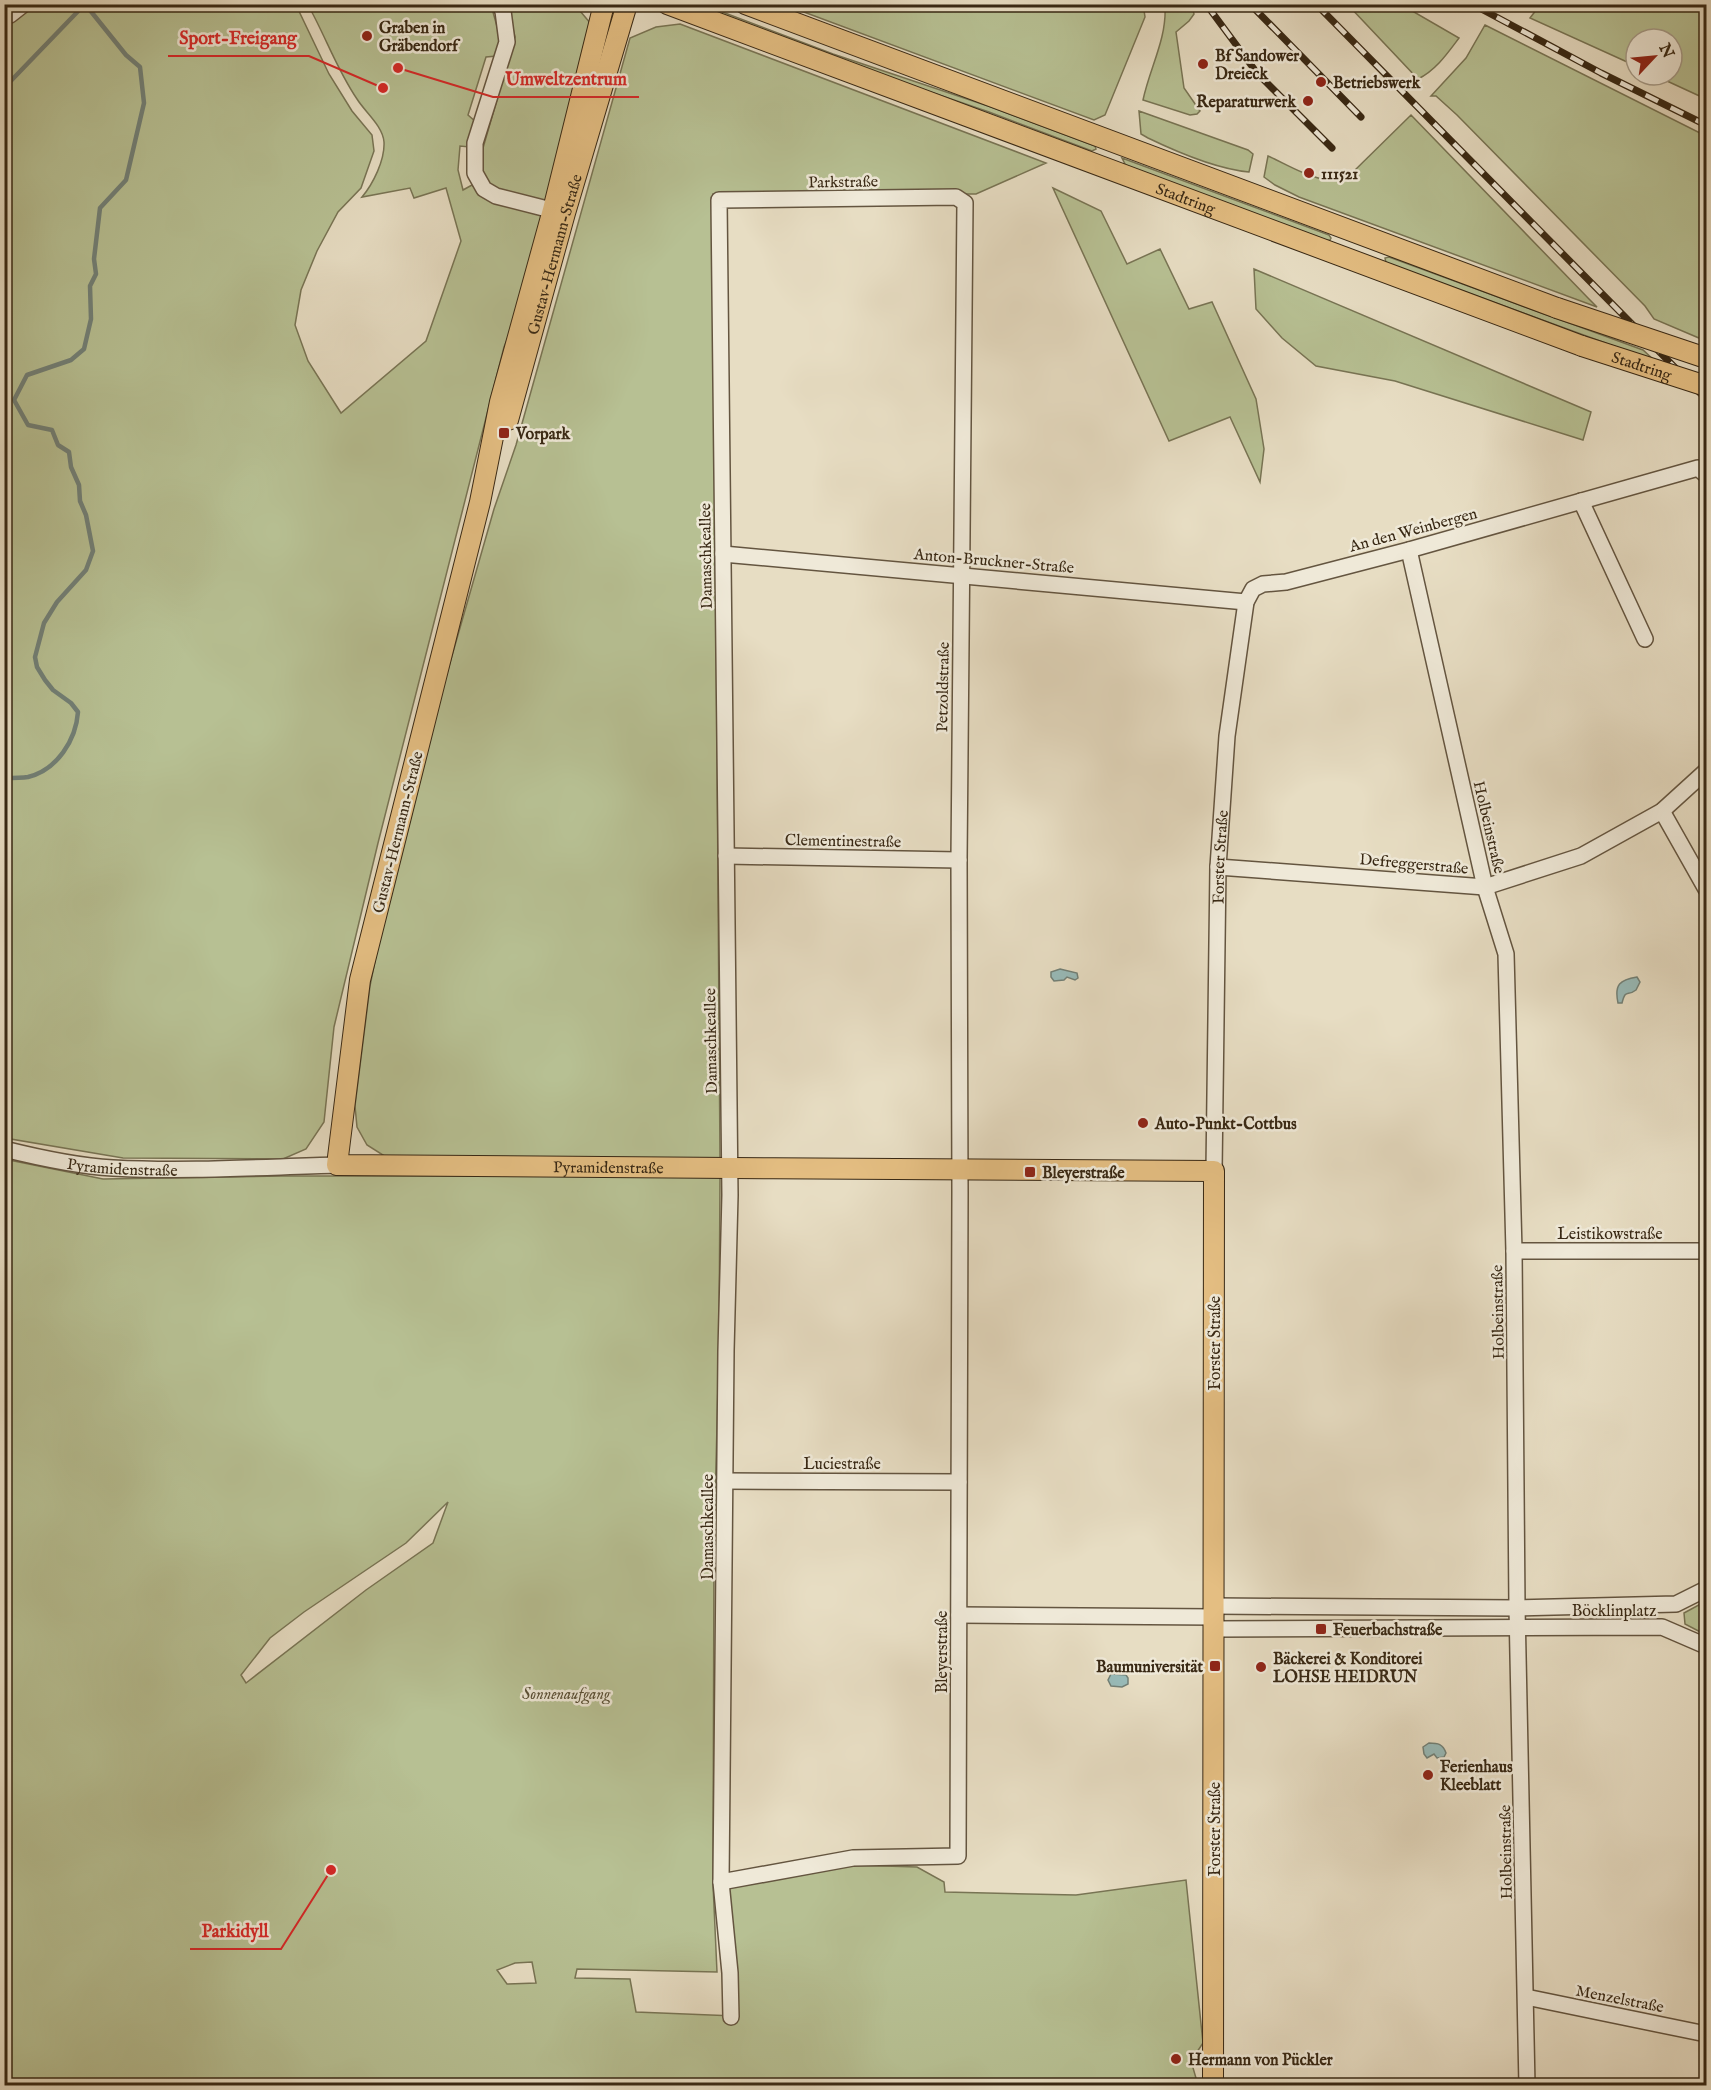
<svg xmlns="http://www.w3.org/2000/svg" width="1711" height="2090" viewBox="0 0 1711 2090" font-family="'IM FELL English',serif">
<rect width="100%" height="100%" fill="#e7ddc3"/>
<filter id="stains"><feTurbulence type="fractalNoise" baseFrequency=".00333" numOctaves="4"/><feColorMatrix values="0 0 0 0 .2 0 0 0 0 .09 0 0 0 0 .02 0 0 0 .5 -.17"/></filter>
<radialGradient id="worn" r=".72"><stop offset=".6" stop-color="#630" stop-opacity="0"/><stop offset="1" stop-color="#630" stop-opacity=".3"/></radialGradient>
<!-- green -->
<path fill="#b7c093" stroke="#787454" stroke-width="1.5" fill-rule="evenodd" d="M 1143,4 L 1145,17 L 1105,115 L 1094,120 L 785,5 Z
M 32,5 L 296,5 L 329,74 L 352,111 L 372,135 L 374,151 L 361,188 L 338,212 L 317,251 L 301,290 L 295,325 L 308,361 L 341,413 L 426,341 L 461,241 L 446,188 L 414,198 L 410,188 L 362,197 C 373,184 385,160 384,142 C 383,126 365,112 357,99 C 337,70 325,35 308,5 L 491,5 L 500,37 L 497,56 L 486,57 L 468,115 L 476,122 L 470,147 L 460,146 L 458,170 L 463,190 L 472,185 L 475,188 L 483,148 L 515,37 L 507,5 L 575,5 L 591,24 L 520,309 L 504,347 L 378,843 L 334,1027 L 324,1122 L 306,1149 L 283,1159 L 123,1158 L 5,1138 L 4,27 Z
M 689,5 L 704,5 L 833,54 L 991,107 L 1095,146 L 1096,149 L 1092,151 L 989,112 L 831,58 Z
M 1165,5 L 1192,5 L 1194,14 L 1189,21 L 1176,32 L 1184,88 L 1200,111 L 1197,114 L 1190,115 L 1143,100 C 1150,67 1167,39 1165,5 Z
M 1348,5 L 1402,5 L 1459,38 C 1447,54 1436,70 1418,79 Z
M 1540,5 L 1686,5 L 1706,14 L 1706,99 L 1654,75 L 1672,75 L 1672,39 L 1636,39 L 1636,66 L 1530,18 Z
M 680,24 L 1046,163 L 976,194 L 713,194 L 720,1160 L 386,1157 L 367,1145 L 357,1127 L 355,1106 L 370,986 L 399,841 L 494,509 L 516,445 L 630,38 L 656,27 Z
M 1485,25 L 1706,136 L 1706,341 L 1654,319 L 1645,306 L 1457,115 L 1436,96 L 1431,96 L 1466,58 Z
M 1139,111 L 1248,150 L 1253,154 L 1249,172 C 1217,169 1177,152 1148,138 L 1141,134 Z
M 1411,115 L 1588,298 L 1597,307 L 1299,197 L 1275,185 L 1264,177 L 1268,156 C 1291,166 1328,192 1352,173 Z
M 1122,158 L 1329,235 L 1331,238 L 1330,240 L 1325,241 L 1126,166 Z
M 1053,188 L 1101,211 L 1127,264 L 1160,249 L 1189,309 L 1212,302 L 1256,399 L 1264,449 L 1260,482 L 1230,417 L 1169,441 Z
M 1389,257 L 1643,350 L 1655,361 L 1386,263 L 1385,258 Z
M 1254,269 L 1591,412 L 1583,440 L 1395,381 L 1316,366 L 1282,338 L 1256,309 Z
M 4,1159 L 103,1179 L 282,1176 L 720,1176 L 719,1343 L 714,1547 L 713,1884 L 717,1972 L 577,1969 L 575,1978 L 630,1979 L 636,2012 L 735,2016 L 729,1887 L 852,1865 L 917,1867 L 944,1882 L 945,1892 L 1076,1895 L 1186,1880 L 1203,2043 L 1191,2061 L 1198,2085 L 5,2085 ZM 448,1502 L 433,1543 L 366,1590 L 246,1683 L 241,1675 L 270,1638 L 304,1612 L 406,1543 ZM 532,1962 L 536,1983 L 507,1984 L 497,1970 L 515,1963 Z
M 1706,1601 L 1706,1635 L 1685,1624 L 1684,1613 Z"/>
<!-- water -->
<path fill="#98bbb9" stroke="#728077" stroke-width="1.5" d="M 1060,969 L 1077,973 L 1078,978 L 1075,980 L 1067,977 L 1064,980 L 1054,981 L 1051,977 L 1051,972 Z
M 1637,977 L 1640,982 L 1636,990 C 1627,997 1626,988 1622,1003 L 1618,1003 C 1614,984 1620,980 1637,977 Z
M 1111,1674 L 1126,1675 L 1128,1678 L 1128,1684 L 1122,1687 L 1111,1686 L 1108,1680 Z
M 1429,1743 C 1438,1743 1443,1744 1446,1753 L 1444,1757 L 1437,1758 L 1434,1754 L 1427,1758 L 1424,1754 L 1423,1747 Z"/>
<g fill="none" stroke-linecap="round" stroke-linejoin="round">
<!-- stream -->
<path stroke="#728077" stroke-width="4.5" d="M 4,88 L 85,4
M 4,778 C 12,778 21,778 28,777 C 57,770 76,740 78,712 L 71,703 L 53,690 L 45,680 L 37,667 L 35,657 L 44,623 L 57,602 L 86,570 L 93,551 L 86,515 L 80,501 L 79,485 L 71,467 L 69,452 L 58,445 L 52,430 L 28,425 L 14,400 L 27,375 L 71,360 L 84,349 L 91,319 L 90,286 L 96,274 L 94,259 L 100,208 L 126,180 L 144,103 L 140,67 L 126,55 L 85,4"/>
<defs>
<g id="minor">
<path d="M 499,4 L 503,11 L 507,42 L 475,143 L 475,173 L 484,189 L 496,196 L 563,213"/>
<path d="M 10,15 L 24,4"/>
<path d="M 956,197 L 965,203 L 959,860 L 960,1192 L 958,1856 L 853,1858 L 721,1882 L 726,1351 L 730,1195 L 719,200 Z"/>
<path d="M 1581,501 L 1645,639"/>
<path d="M 1409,550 L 1485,887 L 1506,954 L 1514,1251 L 1517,1608 L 1527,2086"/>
<path d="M 723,554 L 1246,602"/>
<path d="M 1662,811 L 1706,889"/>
<path d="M 726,856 L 959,860"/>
<path d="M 1218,867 L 1485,887 L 1581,856 L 1662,811 L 1706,771"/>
<path id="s1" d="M 4,1149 C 40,1158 76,1166 113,1168 C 187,1172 262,1167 337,1165"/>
<path id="s2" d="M 1214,1171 L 1218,867 L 1227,736 L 1246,602 L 1253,589 L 1263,584 L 1286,582 L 1409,550 L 1698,468 L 1706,475"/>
<path d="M 1514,1251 L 1706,1251"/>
<path d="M 725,1481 L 959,1482"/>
<path d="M 1214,1606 L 1517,1608 L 1676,1604 L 1706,1589"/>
<path d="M 959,1615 L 1214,1617"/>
<path d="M 1214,1629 L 1662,1627 L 1706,1646"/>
<path d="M 721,1882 L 730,1973 L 731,2017"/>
<path d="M 1526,1997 L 1706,2034"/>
</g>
<g id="major">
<path id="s3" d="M 604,4 L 553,210 L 500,402 L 480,502 L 360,980 L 337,1165 C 629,1166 922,1171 1214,1171 L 1213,2086"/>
<path id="s4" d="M 667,4 L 1582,346"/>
<path d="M 745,4 L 1557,308"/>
<path id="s5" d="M 508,420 L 565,213 L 627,4"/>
</g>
</defs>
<!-- minor casing -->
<use href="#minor" stroke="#645540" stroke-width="18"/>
<!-- major casing -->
<use href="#major" stroke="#382814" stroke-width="22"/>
<!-- minor -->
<use href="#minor" stroke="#efe9d8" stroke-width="15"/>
<!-- major -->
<use href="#major" stroke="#e4be82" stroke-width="20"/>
<defs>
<path id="rail" d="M 1206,4 L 1257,73 L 1332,148
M 1250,4 L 1361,117
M 1316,4 L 1706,399
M 1472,4 L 1601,73 L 1706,125"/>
</defs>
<!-- rail casing -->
<use href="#rail" stroke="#382814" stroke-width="7"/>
<!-- rail -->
<use href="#rail" stroke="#efe9d8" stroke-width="4.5" stroke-dasharray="14" stroke-linecap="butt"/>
<defs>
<g id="major-bridge">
<path d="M 1557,308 L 1706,358"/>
<path id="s6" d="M 1582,346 L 1706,386"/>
</g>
</defs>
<!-- major-bridge casing -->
<use href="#major-bridge" stroke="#382814" stroke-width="22" stroke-linecap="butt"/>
<!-- major-bridge -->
<use href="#major-bridge" stroke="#e4be82" stroke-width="20"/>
</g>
<!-- markers -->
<g fill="#8f2418" stroke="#efe9d8" stroke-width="2">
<circle cx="367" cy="36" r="6"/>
<circle cx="1203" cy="64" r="6"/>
<circle cx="1321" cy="82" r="6"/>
<circle cx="1308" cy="101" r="6"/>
<circle cx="1309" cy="173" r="6"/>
<rect x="498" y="427" width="12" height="12" rx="3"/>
<circle cx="1143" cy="1123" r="6"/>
<rect x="1024" y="1166" width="12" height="12" rx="3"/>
<rect x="1315" y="1623" width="12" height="12" rx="3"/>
<rect x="1209" y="1660" width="12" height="12" rx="3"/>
<circle cx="1261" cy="1667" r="6"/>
<circle cx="1428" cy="1775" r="6"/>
<circle cx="1176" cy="2059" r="6"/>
</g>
<g text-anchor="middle" stroke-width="5" stroke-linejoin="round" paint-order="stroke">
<!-- poi labels -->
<g font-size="16" font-weight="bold" fill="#382814" stroke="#efe9d8" text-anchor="start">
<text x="379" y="33">Graben in<tspan x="379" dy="18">Gräbendorf</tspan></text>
<text x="1215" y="61">Bf Sandower<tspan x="1215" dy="18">Dreieck</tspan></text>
<text x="1333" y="88">Betriebswerk</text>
<text x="1296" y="107" text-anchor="end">Reparaturwerk</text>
<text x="1321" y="179">111521</text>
<text x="516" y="439">Vorpark</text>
<text x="1155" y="1129">Auto-Punkt-Cottbus</text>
<text x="1042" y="1178">Bleyerstraße</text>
<text x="1333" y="1635">Feuerbachstraße</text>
<text x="1273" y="1664">Bäckerei &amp; Konditorei<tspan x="1273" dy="18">LOHSE HEIDRUN</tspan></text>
<text x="1203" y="1672" text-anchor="end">Baumuniversität</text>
<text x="1440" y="1772">Ferienhaus<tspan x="1440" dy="18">Kleeblatt</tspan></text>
<text x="1188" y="2065">Hermann von Pückler</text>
</g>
<!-- street labels -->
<g font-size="16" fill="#382814" stroke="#efe9d8">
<text transform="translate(843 181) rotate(-1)" y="6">Parkstraße</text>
<text dy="6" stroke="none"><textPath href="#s4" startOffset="554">Stadtring</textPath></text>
<text dy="6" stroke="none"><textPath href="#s5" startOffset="172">Gustav-Hermann-Straße</textPath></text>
<text dy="6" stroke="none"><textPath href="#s6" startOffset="63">Stadtring</textPath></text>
<text transform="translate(1413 529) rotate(-15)" y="6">An den Weinbergen</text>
<text transform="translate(705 556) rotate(-91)" y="6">Damaschkeallee</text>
<text transform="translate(994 560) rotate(5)" y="6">Anton-Bruckner-Straße</text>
<text transform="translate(942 687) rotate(-89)" y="6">Petzoldstraße</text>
<text transform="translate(1490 827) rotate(77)" y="6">Holbeinstraße</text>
<text transform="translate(397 832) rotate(-76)" y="6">Gustav-Hermann-Straße</text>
<text transform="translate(843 840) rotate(1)" y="6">Clementinestraße</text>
<text dy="6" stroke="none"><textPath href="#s2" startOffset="314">Forster Straße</textPath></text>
<text transform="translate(1414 863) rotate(5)" y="6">Defreggerstraße</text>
<text transform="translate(710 1041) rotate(-91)" y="6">Damaschkeallee</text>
<text dy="6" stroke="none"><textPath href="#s1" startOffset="120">Pyramidenstraße</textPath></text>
<text dy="6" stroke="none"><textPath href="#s3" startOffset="1464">Pyramidenstraße</textPath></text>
<text x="1610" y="1239">Leistikowstraße</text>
<text transform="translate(1497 1312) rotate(-91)" y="6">Holbeinstraße</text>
<text transform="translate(1214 1343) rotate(-90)" y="6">Forster Straße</text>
<text x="842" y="1469">Luciestraße</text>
<text transform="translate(707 1527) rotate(-90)" y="6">Damaschkeallee</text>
<text x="1614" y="1616">Böcklinplatz</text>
<text transform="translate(941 1652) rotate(-90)" y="6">Bleyerstraße</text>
<text transform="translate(1214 1829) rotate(-90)" y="6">Forster Straße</text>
<text transform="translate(1505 1852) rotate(-91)" y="6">Holbeinstraße</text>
<text transform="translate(1620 1998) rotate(11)" y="6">Menzelstraße</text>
</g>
<!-- park labels -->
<g font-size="16" font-style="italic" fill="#584e34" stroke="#efe9d8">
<text x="566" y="1699">Sonnenaufgang</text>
</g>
</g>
<!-- callouts -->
<path fill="none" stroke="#d62828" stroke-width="2" d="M383 88L309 56H168M398 68L493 97H639M331 1870L281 1949H190"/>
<g fill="#d62828" stroke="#efe9d8" stroke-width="2">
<circle cx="383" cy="88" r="6"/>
<circle cx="398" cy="68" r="6"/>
<circle cx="331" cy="1870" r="6"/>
</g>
<g font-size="18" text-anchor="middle" font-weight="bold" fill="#d62828" stroke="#efe9d8" stroke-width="5" stroke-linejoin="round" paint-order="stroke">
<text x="238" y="44">Sport-Freigang</text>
<text x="566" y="85">Umweltzentrum</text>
<text x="235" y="1937">Parkidyll</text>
</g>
<!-- margin -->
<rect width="1711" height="2090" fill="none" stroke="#e7ddc3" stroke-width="24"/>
<rect x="6" y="6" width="1699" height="2078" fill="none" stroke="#382814" stroke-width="3"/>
<rect x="12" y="12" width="1687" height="2066" fill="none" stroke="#382814" stroke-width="1.5"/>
<!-- north arrow -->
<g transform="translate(1654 57) rotate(64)"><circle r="28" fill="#efe9d8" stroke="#a69c8a" stroke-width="1.5"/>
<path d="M0-4.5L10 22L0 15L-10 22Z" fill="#8f2418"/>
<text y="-9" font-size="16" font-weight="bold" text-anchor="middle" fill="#382814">N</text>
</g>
<rect width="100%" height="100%" filter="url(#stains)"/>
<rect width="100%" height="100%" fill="url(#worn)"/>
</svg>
